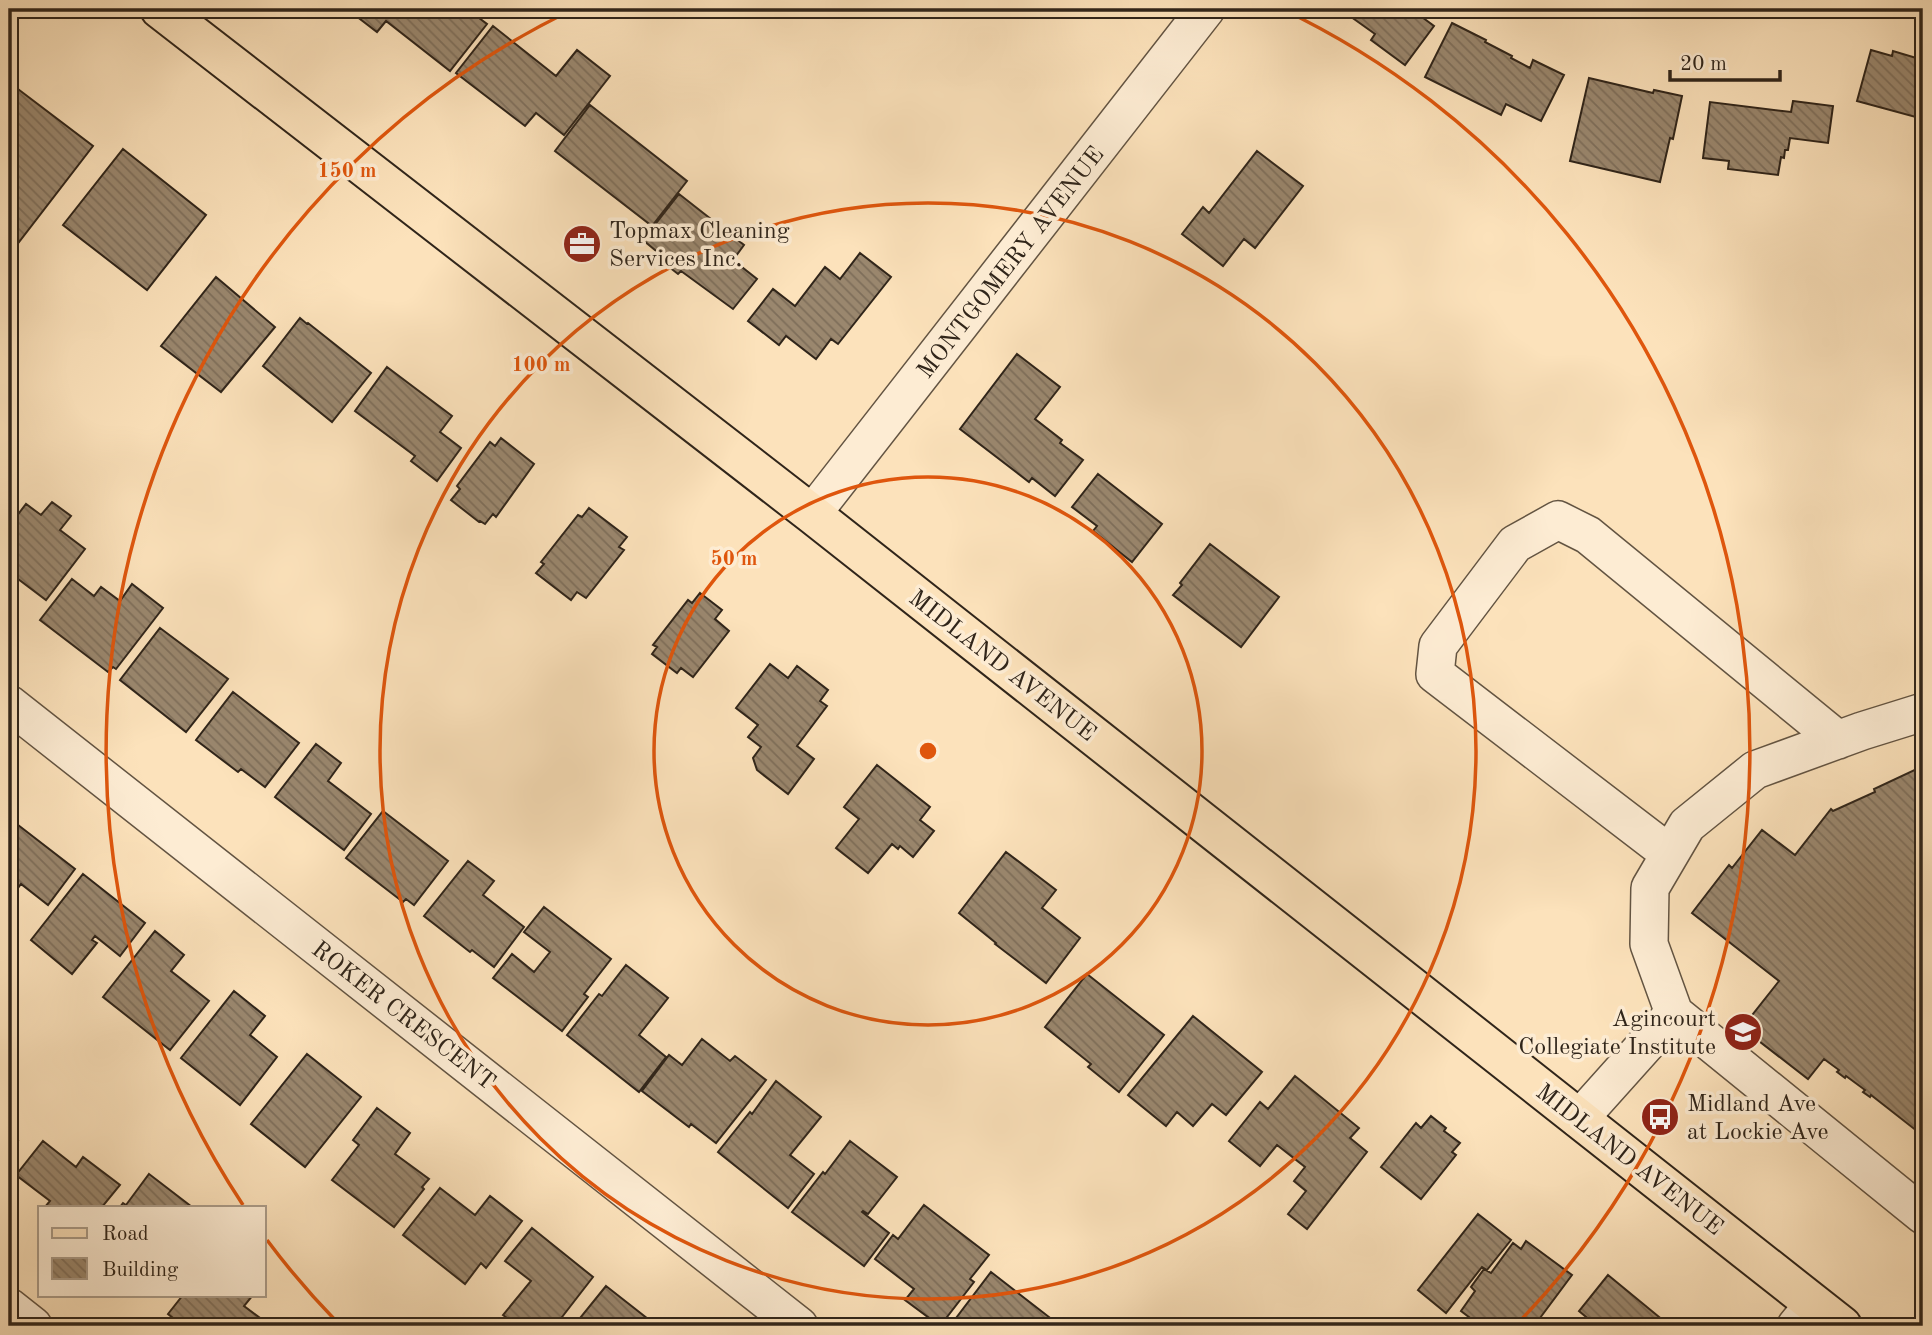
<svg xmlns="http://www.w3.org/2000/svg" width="1932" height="1335" viewBox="0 0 1932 1335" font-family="'Old Standard TT',serif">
<defs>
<pattern id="building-back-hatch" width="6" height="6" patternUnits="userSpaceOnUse" patternTransform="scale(1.75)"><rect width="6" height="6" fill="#9a876e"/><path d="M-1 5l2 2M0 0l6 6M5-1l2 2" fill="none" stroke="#7e6e5a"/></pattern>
</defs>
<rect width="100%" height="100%" fill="#fce2bb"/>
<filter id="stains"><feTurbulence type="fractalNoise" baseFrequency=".00286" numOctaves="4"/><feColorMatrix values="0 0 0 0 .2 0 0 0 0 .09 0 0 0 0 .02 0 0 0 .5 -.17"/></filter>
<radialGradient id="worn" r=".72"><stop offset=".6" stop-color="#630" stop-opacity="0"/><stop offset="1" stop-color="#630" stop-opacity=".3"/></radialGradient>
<!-- building -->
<path fill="url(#building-back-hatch)" stroke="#30251a" stroke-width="2" d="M 347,9 L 467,9 L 487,24 L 450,71 L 386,21 L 377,32 Z
M 1340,9 L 1411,9 L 1434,26 L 1405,65 L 1371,40 L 1375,34 Z
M 1452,23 L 1486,40 L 1485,42 L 1512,56 L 1511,58 L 1530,68 L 1533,60 L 1564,75 L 1541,121 L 1506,104 L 1501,115 L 1425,77 Z
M 493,26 L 556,76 L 577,50 L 610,76 L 564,135 L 536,113 L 525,126 L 456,73 Z
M 1871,50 L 1892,56 L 1893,51 L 1923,60 L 1923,119 L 1857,101 Z
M 1589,78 L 1653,93 L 1654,90 L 1682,96 L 1673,139 L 1670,138 L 1660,182 L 1570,161 Z
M 10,83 L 93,146 L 19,242 L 9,234 L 9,214 L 17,203 L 9,197 L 9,85 Z
M 1793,101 L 1833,106 L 1828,143 L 1790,138 L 1788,150 L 1785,150 L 1784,158 L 1781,157 L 1778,175 L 1728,169 L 1729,161 L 1703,158 L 1710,102 L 1791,112 Z
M 590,105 L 687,181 L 652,226 L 555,151 Z
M 123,149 L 206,215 L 147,290 L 63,225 Z
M 1257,151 L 1303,186 L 1255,248 L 1244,239 L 1223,266 L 1182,234 L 1203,207 L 1209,213 Z
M 679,194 L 744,245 L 733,260 L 757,279 L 733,309 L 681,271 L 678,274 L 664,263 L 667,260 L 643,240 Z
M 860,253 L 891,277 L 838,344 L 831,339 L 816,359 L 786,336 L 779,345 L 748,321 L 773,289 L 795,306 L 825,267 L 840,279 Z
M 216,277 L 275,327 L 221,392 L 161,346 Z
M 300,318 L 307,324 L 308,323 L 371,373 L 332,422 L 263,366 Z
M 1017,354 L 1060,387 L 1035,419 L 1062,440 L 1060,443 L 1083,460 L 1055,496 L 1032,478 L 1029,482 L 960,429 Z
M 387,367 L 452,416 L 440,432 L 461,448 L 437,481 L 411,461 L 415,456 L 355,411 Z
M 501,438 L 534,464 L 496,517 L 493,514 L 485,524 L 480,521 L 479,522 L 451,500 L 460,489 L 457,486 L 490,442 L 495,446 Z
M 1098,474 L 1162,524 L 1132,562 L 1093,531 L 1097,526 L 1072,507 Z
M 52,502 L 71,516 L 60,530 L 85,549 L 46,600 L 14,576 L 9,583 L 9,526 L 26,504 L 41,515 Z
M 589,508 L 627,537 L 619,547 L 624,550 L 586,598 L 577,592 L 571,600 L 536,573 L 544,564 L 541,562 L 578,515 L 582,517 Z
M 1210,544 L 1279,597 L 1241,647 L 1173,595 L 1182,585 L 1180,583 Z
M 72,579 L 94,596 L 101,587 L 120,601 L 132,584 L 163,608 L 116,669 L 113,667 L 108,672 L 40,620 Z
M 700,593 L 722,610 L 715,619 L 729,631 L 693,677 L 681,668 L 677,673 L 652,654 L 657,647 L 653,645 L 688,600 L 692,603 Z
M 160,628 L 228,679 L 186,732 L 120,680 Z
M 770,664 L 788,678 L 797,666 L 828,690 L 820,701 L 827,706 L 797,746 L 814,759 L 788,794 L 757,770 L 753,758 L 761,747 L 748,737 L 758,725 L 736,708 Z
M 233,692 L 299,743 L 265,787 L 241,769 L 238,772 L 196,740 Z
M 316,744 L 341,763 L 328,781 L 371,814 L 344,850 L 275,797 Z
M 877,765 L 930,807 L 920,820 L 934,831 L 913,857 L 900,846 L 898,849 L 892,844 L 868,873 L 836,848 L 859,819 L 844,807 Z
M 1923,766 L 1923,1134 L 1922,1135 L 1871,1095 L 1870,1097 L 1863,1092 L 1865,1090 L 1846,1076 L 1845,1078 L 1837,1072 L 1839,1070 L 1824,1059 L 1808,1079 L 1742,1028 L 1743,1026 L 1741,1024 L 1746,1017 L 1749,1019 L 1779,981 L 1692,913 L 1729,865 L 1732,868 L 1762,830 L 1795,855 L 1831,809 L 1833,811 L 1875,792 L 1874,789 Z
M 383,811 L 448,861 L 414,905 L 406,899 L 403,902 L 346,858 Z
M 9,818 L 75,869 L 48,905 L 21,884 L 9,900 Z
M 1006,852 L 1056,890 L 1042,908 L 1080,938 L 1046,983 L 995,944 L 996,943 L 959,913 Z
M 468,861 L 494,881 L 483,895 L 524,927 L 494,967 L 472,950 L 470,952 L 424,916 Z
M 83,874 L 145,923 L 120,956 L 95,936 L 92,940 L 97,943 L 72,974 L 31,940 Z
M 544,907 L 611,959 L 584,994 L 588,997 L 562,1031 L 493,978 L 512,954 L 534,972 L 550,952 L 524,932 Z
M 155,931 L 184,955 L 171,971 L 209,1001 L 170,1050 L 103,997 Z
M 626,965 L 668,998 L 639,1035 L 666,1057 L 639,1092 L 567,1035 L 599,994 L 602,996 Z
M 1087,974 L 1164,1035 L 1119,1092 L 1088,1067 L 1091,1064 L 1045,1027 Z
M 234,991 L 265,1016 L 250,1035 L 277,1057 L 240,1105 L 181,1058 Z
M 1193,1016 L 1262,1072 L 1226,1115 L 1212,1104 L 1193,1126 L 1177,1112 L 1166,1126 L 1128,1095 Z
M 702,1039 L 730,1061 L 735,1056 L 766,1080 L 716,1143 L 691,1124 L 689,1127 L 642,1091 L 669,1055 L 682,1065 Z
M 307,1054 L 361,1097 L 305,1167 L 251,1124 Z
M 1295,1076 L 1359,1128 L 1350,1138 L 1367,1152 L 1307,1229 L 1288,1214 L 1306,1191 L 1294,1181 L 1305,1167 L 1277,1145 L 1260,1166 L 1229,1141 L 1260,1102 L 1268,1109 Z
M 776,1081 L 821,1117 L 790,1155 L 814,1174 L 788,1208 L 718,1152 L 750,1112 L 752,1114 Z
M 377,1108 L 410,1133 L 395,1154 L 429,1179 L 422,1187 L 424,1189 L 394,1227 L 332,1180 L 359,1145 L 353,1140 Z
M 1431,1116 L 1446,1128 L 1444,1131 L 1460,1143 L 1452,1152 L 1456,1155 L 1421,1199 L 1381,1167 L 1416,1123 L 1421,1128 Z
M 9,1134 L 18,1141 L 9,1153 Z
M 43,1141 L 76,1167 L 83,1157 L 120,1185 L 102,1207 L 45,1207 L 50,1201 L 16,1175 Z
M 850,1141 L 897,1177 L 868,1214 L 863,1211 L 862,1212 L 889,1233 L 864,1266 L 792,1212 L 823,1172 L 825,1174 Z
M 149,1174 L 192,1207 L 120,1207 L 123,1203 L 126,1205 Z
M 440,1188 L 475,1215 L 490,1196 L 522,1221 L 486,1268 L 481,1263 L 465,1284 L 403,1235 Z
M 924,1205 L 989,1255 L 970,1279 L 974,1282 L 940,1326 L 905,1300 L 914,1289 L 875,1259 L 893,1235 L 898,1239 Z
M 1478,1214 L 1511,1240 L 1487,1270 L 1482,1267 L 1446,1313 L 1418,1290 Z
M 532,1228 L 593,1277 L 555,1326 L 518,1326 L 503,1315 L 531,1281 L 505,1261 Z
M 1526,1241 L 1572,1275 L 1534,1326 L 1470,1326 L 1474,1321 L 1461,1311 L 1475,1291 L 1471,1287 L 1484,1269 L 1491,1273 L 1513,1243 L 1521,1249 Z
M 991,1272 L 1058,1324 L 1056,1326 L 950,1326 Z
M 1608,1275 L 1670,1326 L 1597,1326 L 1579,1311 Z
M 606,1286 L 657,1326 L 590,1326 L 580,1318 Z
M 183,1295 L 253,1295 L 244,1306 L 271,1326 L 183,1326 L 168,1314 Z"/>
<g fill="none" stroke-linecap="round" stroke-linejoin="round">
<defs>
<path id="minor" d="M 812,514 L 1206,9
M 9,704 L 799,1326
M 1923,712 L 1862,731 L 1755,770 L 1687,825 L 1650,888 L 1649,944 L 1674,1013 L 1923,1215
M 1670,854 L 1435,674 L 1438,646 L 1515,544 L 1558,520 L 1588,535 L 1838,740
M 1579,1119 L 1674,1013
M 9,1307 L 33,1326
M 1796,1326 L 1814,1304"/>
<path id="major" d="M 160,9 L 812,514 L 1842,1326"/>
</defs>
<!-- minor casing -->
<use href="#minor" stroke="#635442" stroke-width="40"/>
<!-- major casing -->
<use href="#major" stroke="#30251a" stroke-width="42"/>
<!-- minor -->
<use href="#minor" stroke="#fdecd3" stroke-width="37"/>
<!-- major -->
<use href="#major" stroke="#fce2bb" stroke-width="38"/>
</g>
<!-- distance rings -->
<g fill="none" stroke="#df560d" stroke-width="3.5">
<circle cx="928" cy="751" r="274"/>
<circle cx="928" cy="751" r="548"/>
<path d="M337 1322A822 822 0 0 1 267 1240M243 1205A822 822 0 0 1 574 9M1282 9A822 822 0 0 1 1519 1322"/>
</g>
<!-- icons -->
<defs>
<symbol id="office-disc" viewBox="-11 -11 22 22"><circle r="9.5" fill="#8f2418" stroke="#fdecd3"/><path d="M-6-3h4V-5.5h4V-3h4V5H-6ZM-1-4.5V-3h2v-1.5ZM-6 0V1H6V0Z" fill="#fff"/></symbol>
<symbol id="school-disc" viewBox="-11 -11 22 22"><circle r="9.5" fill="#8f2418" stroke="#fdecd3"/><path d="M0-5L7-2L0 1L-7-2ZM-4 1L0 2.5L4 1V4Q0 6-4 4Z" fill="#fff"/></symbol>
<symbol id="bus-disc" viewBox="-11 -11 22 22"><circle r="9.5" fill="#8f2418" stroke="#fdecd3"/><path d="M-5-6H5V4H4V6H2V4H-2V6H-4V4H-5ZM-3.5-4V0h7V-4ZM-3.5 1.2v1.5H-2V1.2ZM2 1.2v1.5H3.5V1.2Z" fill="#fff"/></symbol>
</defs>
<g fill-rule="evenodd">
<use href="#office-disc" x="560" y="222" width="44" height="44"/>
<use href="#school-disc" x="1721" y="1010" width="44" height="44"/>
<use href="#bus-disc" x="1638" y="1095" width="44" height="44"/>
</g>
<g text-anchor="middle" stroke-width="7" stroke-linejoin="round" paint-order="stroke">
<!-- poi labels -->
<g font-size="24" fill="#30251a" stroke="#fdecd3" text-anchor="start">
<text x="609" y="238">Topmax Cleaning<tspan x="609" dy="28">Services Inc.</tspan></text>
<text x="1716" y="1026" text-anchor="end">Agincourt<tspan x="1716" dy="28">Collegiate Institute</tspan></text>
<text x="1687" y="1111">Midland Ave<tspan x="1687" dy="28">at Lockie Ave</tspan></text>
</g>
<!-- street labels -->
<g font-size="24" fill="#30251a" stroke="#fdecd3">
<text transform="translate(1010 262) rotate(-52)" y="8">MONTGOMERY AVENUE</text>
<text transform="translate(1003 665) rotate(38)" y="8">MIDLAND AVENUE</text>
<text transform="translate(404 1015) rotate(38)" y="8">ROKER CRESCENT</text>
<text transform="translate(1630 1159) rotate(38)" y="8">MIDLAND AVENUE</text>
</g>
</g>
<circle cx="928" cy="751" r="10" fill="#df560d" stroke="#fdecd3" stroke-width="3.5"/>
<g font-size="21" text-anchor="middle" font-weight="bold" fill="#df560d" stroke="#fdecd3" stroke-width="7" stroke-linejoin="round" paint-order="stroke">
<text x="347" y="177">150 m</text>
<text x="541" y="371">100 m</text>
<text x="734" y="565">50 m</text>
</g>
<!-- margin -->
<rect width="1932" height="1335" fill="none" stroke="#fce2bb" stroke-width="35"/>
<rect x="10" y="10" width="1911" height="1314" fill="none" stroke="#30251a" stroke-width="3.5"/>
<rect x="18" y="18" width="1897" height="1300" fill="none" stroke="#30251a" stroke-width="2"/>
<!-- legend -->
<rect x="38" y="1206" width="228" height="91" fill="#fdecd3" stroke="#ab9c89" stroke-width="2"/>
<rect x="52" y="1228" width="35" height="10" fill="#fce2bb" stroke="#ab9c89" stroke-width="2"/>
<text x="102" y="1240" font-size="21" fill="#30251a">Road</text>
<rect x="52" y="1258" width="35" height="21" fill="url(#building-back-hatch)" stroke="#ab9c89" stroke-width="2"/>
<text x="102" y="1276" font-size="21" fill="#30251a">Building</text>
<!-- scale -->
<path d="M1670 70v10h110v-10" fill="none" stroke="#30251a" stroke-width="3.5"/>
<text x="1680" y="70" font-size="21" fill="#30251a" stroke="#fdecd3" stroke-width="5" paint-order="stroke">20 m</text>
<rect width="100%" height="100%" filter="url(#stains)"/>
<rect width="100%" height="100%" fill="url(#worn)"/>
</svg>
